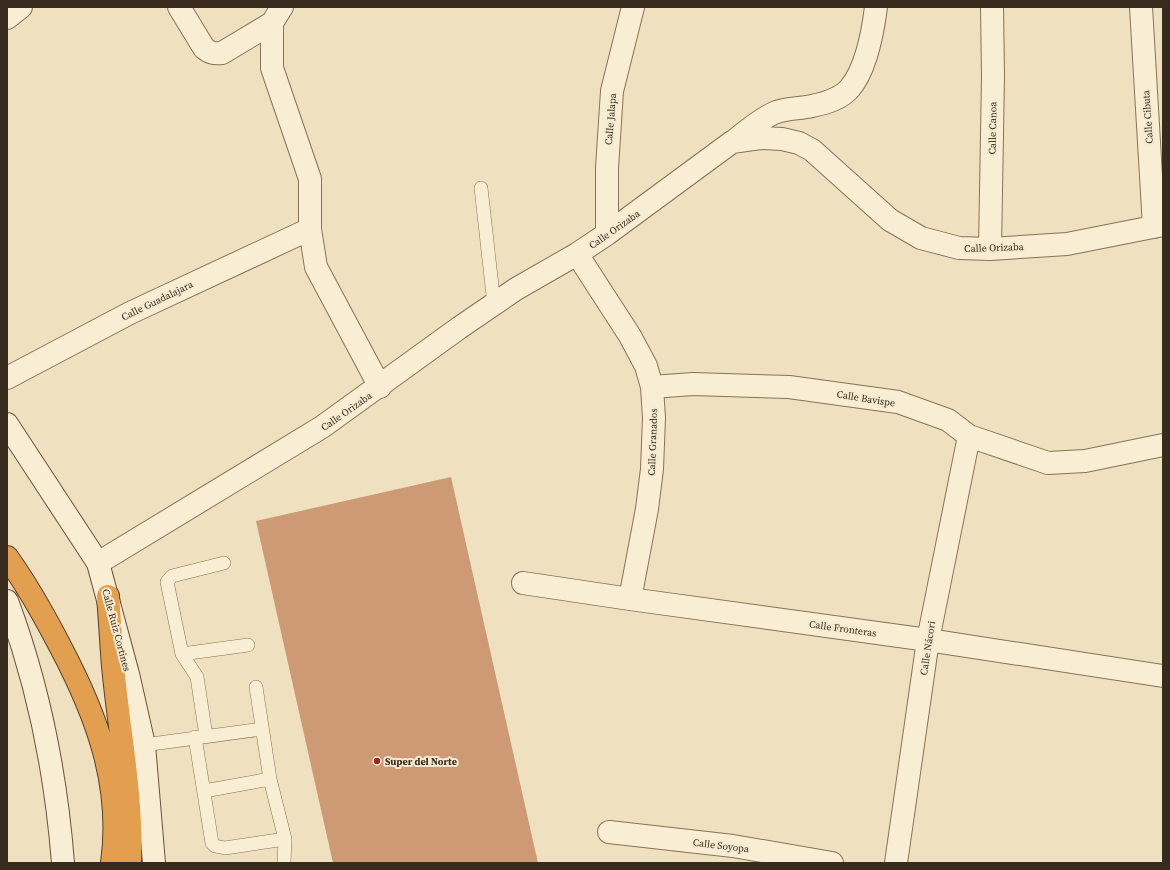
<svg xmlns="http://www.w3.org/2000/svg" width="1170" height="870" viewBox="0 0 1170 870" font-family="'Source Serif 4',serif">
<rect width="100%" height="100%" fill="#efe1c0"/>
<!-- building -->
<path fill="#ce9a75" d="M 451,477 L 538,863 L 333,863 L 256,521 Z"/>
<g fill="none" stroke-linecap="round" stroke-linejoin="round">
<defs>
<path id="lane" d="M 481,188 L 494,304
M 182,654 L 248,645
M 256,687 L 270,779 L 285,839 L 284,863
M 206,736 L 197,677 L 182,654 L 167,582 L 172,576 L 224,563
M 195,737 L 212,843 L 215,846 L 225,848 L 285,839
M 144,745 L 262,729
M 204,791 L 270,779"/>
<path id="street" d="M 179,7 L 204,48 C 210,53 214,54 222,53 L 272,23
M 282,7 L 272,23 L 272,68 L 310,179 L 310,229 L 316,267 L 380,387
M 1141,7 L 1154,227
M 7,18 L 21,7
M 734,141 C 746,131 759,120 774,113 C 786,108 799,109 812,106 C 826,103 841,99 850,88 C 866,69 873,31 876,7
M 607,234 L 607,168 L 612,91 L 633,7
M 990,249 L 993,76 L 992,7
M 577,254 L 630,336 L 646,366 L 652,387 L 654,418 L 652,469 L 647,509 L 630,599
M 7,378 L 130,313 L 310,229
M 652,387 L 693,384 L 789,387 L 898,402 L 948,420 L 969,436 L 1048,463 L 1085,461 L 1163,445
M 98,563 L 322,427 L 459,328 L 516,289 L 577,254 L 607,234 L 732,142 L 760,138 L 782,139 L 799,143 L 812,150 L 890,220 L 921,238 L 959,248 L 990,249 L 1067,244 L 1163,225
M 523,583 L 630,599 L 928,640 L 1163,676
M 609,832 L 733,846 L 832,863
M 896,863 L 928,640 L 969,436"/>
<path id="secondary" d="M 7,424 L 98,563 L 128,674 L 144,745 L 154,863
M 7,601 C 38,684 56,774 63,863"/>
<path id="highway" d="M 7,557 C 27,585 44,615 60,646 C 96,714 123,784 112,863
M 108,596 C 110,620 111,643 113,666 C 119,732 133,797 130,863"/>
</defs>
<!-- lane casing -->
<use href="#lane" stroke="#887158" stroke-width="14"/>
<!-- street casing -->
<use href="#street" stroke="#887158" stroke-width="24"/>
<!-- secondary casing -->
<use href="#secondary" stroke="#6a523b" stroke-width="24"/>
<!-- highway casing -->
<use href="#highway" stroke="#563f2c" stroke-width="24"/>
<!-- lane -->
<use href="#lane" stroke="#f9eed4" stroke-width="13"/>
<!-- street -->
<use href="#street" stroke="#f9eed4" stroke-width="22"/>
<!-- secondary -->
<use href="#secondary" stroke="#f9eed4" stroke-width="22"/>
<!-- highway -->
<use href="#highway" stroke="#e19f4f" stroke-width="22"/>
</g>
<!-- markers -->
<circle fill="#992628" stroke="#f6ebd0" stroke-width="1.5" cx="377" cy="761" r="4"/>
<g text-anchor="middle" stroke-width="4" stroke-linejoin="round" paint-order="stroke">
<!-- street labels -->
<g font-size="10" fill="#382a1d" stroke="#f6ebd0">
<text transform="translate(1147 117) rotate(-94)" y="4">Calle Cibuta</text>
<text transform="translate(610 119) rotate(-85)" y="4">Calle Jalapa</text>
<text transform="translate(992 128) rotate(-89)" y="4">Calle Canoa</text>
<text transform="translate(614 229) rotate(-35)" y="4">Calle Orizaba</text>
<text transform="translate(994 247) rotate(-2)" y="4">Calle Orizaba</text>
<text transform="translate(157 300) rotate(-26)" y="4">Calle Guadalajara</text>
<text transform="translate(866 398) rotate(9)" y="4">Calle Bavispe</text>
<text transform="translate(346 411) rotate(-35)" y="4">Calle Orizaba</text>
<text transform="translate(652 442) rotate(-88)" y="4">Calle Granados</text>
<text transform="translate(843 628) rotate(8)" y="4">Calle Fronteras</text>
<text transform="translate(117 630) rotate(75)" y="4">Calle Ruiz Cortines</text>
<text transform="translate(927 648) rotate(-81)" y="4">Calle Nácori</text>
<text transform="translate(721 845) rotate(7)" y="4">Calle Soyopa</text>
</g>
<!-- poi labels -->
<g font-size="10" font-weight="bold" fill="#382a1d" stroke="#f6ebd0" text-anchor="start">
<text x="385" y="765">Super del Norte</text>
</g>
</g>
<!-- border -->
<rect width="1170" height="870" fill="none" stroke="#382a1d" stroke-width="16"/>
</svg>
